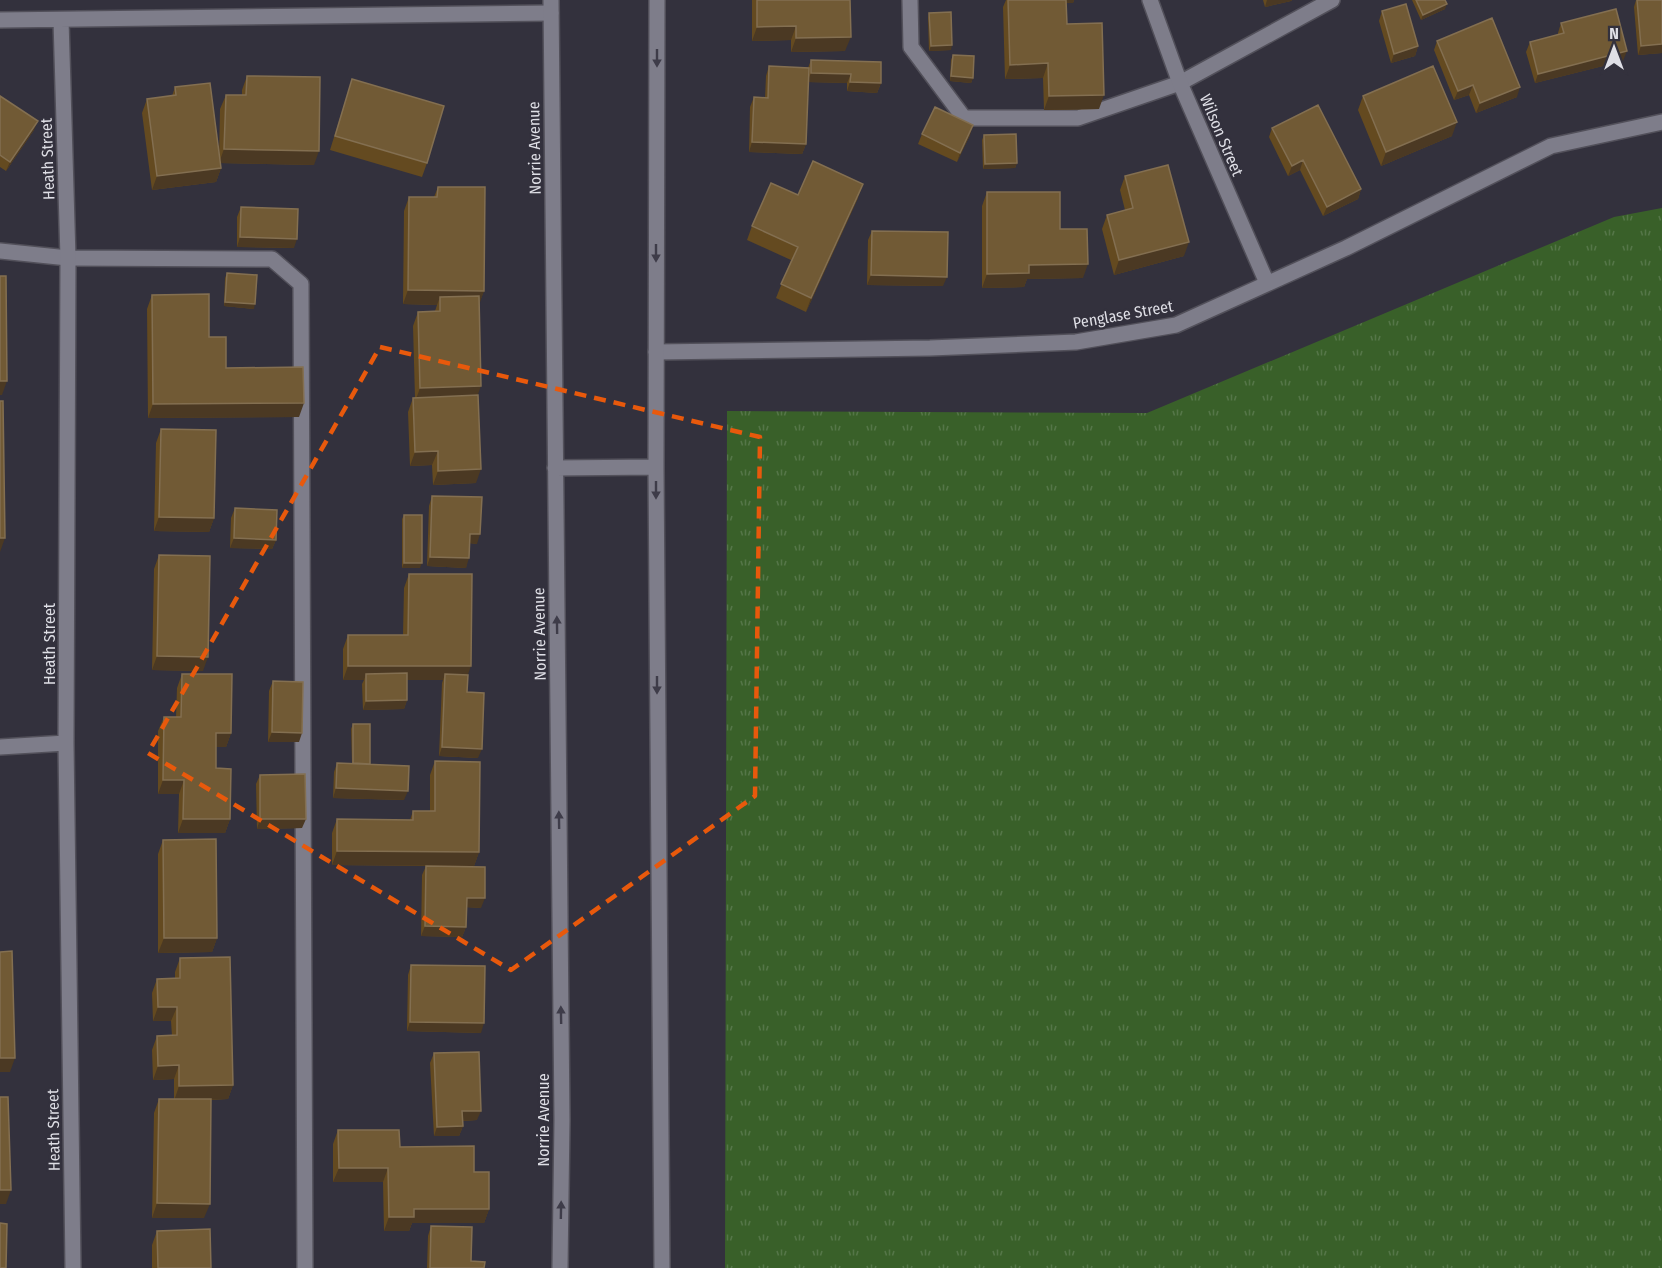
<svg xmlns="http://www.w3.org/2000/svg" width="1662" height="1268" viewBox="0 0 1662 1268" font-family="'Fira Sans Condensed',sans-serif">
<defs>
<pattern id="grass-tufts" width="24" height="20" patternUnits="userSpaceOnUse" patternTransform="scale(1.5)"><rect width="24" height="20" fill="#396029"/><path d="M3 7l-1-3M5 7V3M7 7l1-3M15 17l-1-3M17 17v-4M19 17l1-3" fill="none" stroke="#557648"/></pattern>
</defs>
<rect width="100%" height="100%" fill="#33313d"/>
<!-- grass -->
<path fill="url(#grass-tufts)" d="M 1662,208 L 1662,1268 L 725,1268 L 727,411 L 1147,413 L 1614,217 Z"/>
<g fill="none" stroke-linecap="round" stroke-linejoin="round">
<defs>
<path id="lane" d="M 910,0 L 911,47 L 964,118 L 1078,118 L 1180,83 L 1332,0
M 0,251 L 68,258 L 272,259 L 301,284 L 305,1268"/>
<path id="street" d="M 1150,0 L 1180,83 L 1267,283
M 0,20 L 551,13
M 61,20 L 68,258 L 66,743 L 73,1268
M 656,352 L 930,348 L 1076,342 L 1176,325 L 1346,248 L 1551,146 L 1662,122
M 0,747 L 66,743"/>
<path id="secondary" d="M 551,0 L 562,1120 L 560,1268
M 657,0 L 656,467 L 662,1268
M 555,468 L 656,467"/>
</defs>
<!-- lane casing -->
<use href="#lane" stroke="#52505a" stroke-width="18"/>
<!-- street casing -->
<use href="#street" stroke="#52505a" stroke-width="18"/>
<!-- secondary casing -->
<use href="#secondary" stroke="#52505a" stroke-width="18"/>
<!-- lane -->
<use href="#lane" stroke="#7e7d8a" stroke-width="15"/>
<!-- street -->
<use href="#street" stroke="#7e7d8a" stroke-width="15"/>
<!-- secondary -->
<use href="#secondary" stroke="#7e7d8a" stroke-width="15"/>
</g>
<!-- wall -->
<path fill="#644a20" d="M 752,0 L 850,0 L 845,51 L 791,52 L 791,40 L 752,41 Z
M 1006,0 L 1074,0 L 1073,3 L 1066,3 L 1067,24 L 1099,109 L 1044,110 L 1043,78 L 1005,79 L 1003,7 Z
M 1263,0 L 1292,0 L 1291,1 L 1265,7 Z
M 1412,0 L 1445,0 L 1445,9 L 1421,20 Z
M 1636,0 L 1662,0 L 1662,53 L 1638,55 L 1634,7 Z
M 1382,11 L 1418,46 L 1415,56 L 1391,63 L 1379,21 Z
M 929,13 L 951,50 L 929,51 L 928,18 Z
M 1561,23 L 1623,61 L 1535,83 L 1526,52 L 1530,42 L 1558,35 L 1558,33 Z
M 1437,41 L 1517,97 L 1476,113 L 1469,95 L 1454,100 L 1434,50 Z
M 953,55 L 973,78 L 971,83 L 950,81 L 951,60 Z
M 811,60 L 881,83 L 877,93 L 847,91 L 847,83 L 808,82 L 806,144 L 802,154 L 749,152 L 750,107 L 754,97 L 765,98 L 766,76 L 769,66 L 808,68 Z
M 247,76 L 314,165 L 220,163 L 221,168 L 216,182 L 152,190 L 142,113 L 147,99 L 172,96 L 175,87 L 219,157 L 220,109 L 226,95 L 242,95 L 242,90 Z
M 352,79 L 427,163 L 422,177 L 330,150 Z
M 0,96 L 34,130 L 6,171 L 0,167 Z
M 1363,96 L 1452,136 L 1381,166 L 1358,110 Z
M 1272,128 L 1361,189 L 1358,199 L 1323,216 L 1300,170 L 1288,176 L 1269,137 Z
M 922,134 L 970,135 L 957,162 L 918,144 Z
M 984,135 L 1017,163 L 1015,168 L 983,169 L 982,140 Z
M 1125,176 L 1184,256 L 1114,275 L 1102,229 L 1107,215 L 1125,210 L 1120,190 Z
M 438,187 L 484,291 L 479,303 L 476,483 L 433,485 L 432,465 L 410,466 L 408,412 L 413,398 L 415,398 L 413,326 L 418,312 L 435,311 L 437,305 L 403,304 L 404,211 L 409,197 L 434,197 Z
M 987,192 L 1060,229 L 1083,278 L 1027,279 L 1024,287 L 982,288 L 982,206 Z
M 798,195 L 858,198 L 806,312 L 776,298 L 791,260 L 747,240 L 752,226 Z
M 241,207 L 294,248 L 237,247 L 237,217 Z
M 872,231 L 943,286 L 867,285 L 868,240 Z
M 227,273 L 254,309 L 224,306 L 225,278 Z
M 152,295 L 209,337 L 226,368 L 299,417 L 148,418 L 147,309 Z
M 161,429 L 214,518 L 209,532 L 154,531 L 156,443 Z
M 432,496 L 477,544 L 470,543 L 466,568 L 427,566 L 429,506 Z
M 235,508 L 276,540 L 272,549 L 230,548 L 231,518 Z
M 404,515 L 420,568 L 402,568 L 402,519 Z
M 159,555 L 203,671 L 152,670 L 154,569 Z
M 409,574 L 468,676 L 467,692 L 478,758 L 439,756 L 442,683 L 443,680 L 407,680 L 407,700 L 404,709 L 363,710 L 362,684 L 364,680 L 343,680 L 343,649 L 348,635 L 403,635 L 404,588 Z
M 182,674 L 231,733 L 226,747 L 216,747 L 216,768 L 230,819 L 225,833 L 178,833 L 179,794 L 158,794 L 158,731 L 164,717 L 176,717 L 177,688 Z
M 273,681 L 299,742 L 268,742 L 269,691 Z
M 353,724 L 370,764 L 404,800 L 333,798 L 334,772 L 337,763 L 352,763 L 351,729 Z
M 435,761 L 479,852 L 474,866 L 431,866 L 481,908 L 466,907 L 466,927 L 462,937 L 421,936 L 422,875 L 426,866 L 332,865 L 332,833 L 337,819 L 410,820 L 413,811 L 430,811 L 430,775 Z
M 260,775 L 302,828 L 257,829 L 256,784 Z
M 163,840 L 217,938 L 212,952 L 158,953 L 158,854 Z
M 180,958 L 233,1085 L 228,1099 L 211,1100 L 204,1218 L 152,1218 L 154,1113 L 159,1099 L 174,1099 L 174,1079 L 153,1080 L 152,1050 L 157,1036 L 172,1036 L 171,1021 L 153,1021 L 152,993 L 157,979 L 175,978 L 175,972 Z
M 411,965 L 481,1033 L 407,1031 L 408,975 Z
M 434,1053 L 477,1120 L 463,1121 L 463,1126 L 459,1136 L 434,1136 L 430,1063 Z
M 338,1130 L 400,1147 L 474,1172 L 489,1209 L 484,1223 L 412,1223 L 409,1231 L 384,1231 L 383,1182 L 333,1182 L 333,1144 Z
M 431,1226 L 471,1261 L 484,1268 L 427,1268 L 428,1236 Z
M 157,1231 L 211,1268 L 152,1268 L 152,1245 Z"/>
<!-- shaded-wall -->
<path fill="#4b3923" d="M 1011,0 L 1074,0 L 1073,3 L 1010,2 Z
M 1267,0 L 1292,0 L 1291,1 L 1265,7 Z
M 1447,4 L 1445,9 L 1421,20 L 1423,15 Z
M 796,26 L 791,40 L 752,41 L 757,27 Z
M 851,37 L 845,51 L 791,52 L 796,38 Z
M 1662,44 L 1662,53 L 1638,55 L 1641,46 Z
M 952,45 L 951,50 L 929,51 L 931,46 Z
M 1418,46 L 1415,56 L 1391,63 L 1394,54 Z
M 1627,51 L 1623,61 L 1535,83 L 1538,74 Z
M 1048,63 L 1043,78 L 1005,79 L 1010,65 Z
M 811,73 L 851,74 L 847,83 L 807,82 Z
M 951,76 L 973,78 L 971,83 L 950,81 Z
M 850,82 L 881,83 L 877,93 L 847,91 Z
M 1473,85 L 1469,95 L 1454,100 L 1458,91 Z
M 1520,87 L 1517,97 L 1476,113 L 1480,103 Z
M 1104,95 L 1099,109 L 1044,110 L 1049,96 Z
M 38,121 L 34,130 L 6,171 L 10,162 Z
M 1457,122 L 1452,136 L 1381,166 L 1386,152 Z
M 973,125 L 970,135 L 957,162 L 960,153 Z
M 752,142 L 806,144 L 802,154 L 749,152 Z
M 224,149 L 319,151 L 314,165 L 219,163 Z
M 1303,160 L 1300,170 L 1288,176 L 1292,166 Z
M 1017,163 L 1015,168 L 983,169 L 985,164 Z
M 221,168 L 216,182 L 152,190 L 157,176 Z
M 863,184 L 858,198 L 806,312 L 811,298 Z
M 1361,189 L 1358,199 L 1323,216 L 1327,207 Z
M 240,237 L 297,239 L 294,248 L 237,247 Z
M 1189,242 L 1184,256 L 1114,275 L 1119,260 Z
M 1088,264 L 1083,278 L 1027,279 L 1024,287 L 982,288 L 987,274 L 1029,265 Z
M 871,275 L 947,277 L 943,286 L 867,285 Z
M 408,290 L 484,291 L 479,305 L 440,297 L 437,305 L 403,304 Z
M 225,302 L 255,304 L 254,309 L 224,306 Z
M 0,381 L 7,381 L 2,395 L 0,395 Z
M 481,386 L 476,400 L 415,402 L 420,388 Z
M 304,403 L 299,417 L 148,418 L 153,404 Z
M 438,451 L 432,465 L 410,466 L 415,452 Z
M 481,469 L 476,483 L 433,485 L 438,471 Z
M 159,517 L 214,518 L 209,532 L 154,531 Z
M 470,534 L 480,534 L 477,544 L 467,543 Z
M 0,538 L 5,538 L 0,552 Z
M 234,538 L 276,540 L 272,549 L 230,548 Z
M 430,557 L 469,558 L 466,568 L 427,566 Z
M 404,563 L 422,563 L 420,568 L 402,568 Z
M 157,656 L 208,657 L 203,671 L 152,670 Z
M 348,666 L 471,666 L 466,680 L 445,674 L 443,680 L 366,680 L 366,674 L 364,680 L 343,680 Z
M 407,700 L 404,709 L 363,710 L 366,701 Z
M 272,732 L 302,733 L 299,742 L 268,742 Z
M 216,733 L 231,733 L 226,747 L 211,747 Z
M 442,747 L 482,749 L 478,758 L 439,756 Z
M 163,780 L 184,780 L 179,794 L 158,794 Z
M 336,788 L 408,791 L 404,800 L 333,798 Z
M 183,819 L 230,819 L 225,833 L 178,833 Z
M 260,819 L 306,819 L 302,828 L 257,829 Z
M 337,851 L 479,852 L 474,866 L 332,865 Z
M 467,898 L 485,898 L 481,908 L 463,907 Z
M 425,926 L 466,927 L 462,937 L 421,936 Z
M 164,938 L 217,938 L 212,952 L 158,953 Z
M 158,1007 L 177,1007 L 171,1021 L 153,1021 Z
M 410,1022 L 484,1023 L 481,1033 L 407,1031 Z
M 0,1058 L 15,1058 L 10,1072 L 0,1072 Z
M 179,1065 L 174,1079 L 153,1080 L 158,1066 Z
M 233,1085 L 228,1099 L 174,1101 L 179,1086 Z
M 462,1111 L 481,1111 L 477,1120 L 459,1121 Z
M 463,1126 L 459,1136 L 434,1136 L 437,1127 Z
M 339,1168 L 388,1168 L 383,1182 L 333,1182 Z
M 0,1190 L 11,1190 L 6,1204 L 0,1204 Z
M 157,1203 L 210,1204 L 204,1218 L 152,1218 Z
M 414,1209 L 489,1209 L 484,1223 L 412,1223 L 409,1231 L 384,1231 L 389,1217 Z"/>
<!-- building -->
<path fill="#715a35" stroke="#836f51" stroke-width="1.5" d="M 757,0 L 850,0 L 851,37 L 796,38 L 796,26 L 757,27 Z
M 1008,0 L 1066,0 L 1067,24 L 1102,23 L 1104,95 L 1049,96 L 1048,63 L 1010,65 Z
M 1416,0 L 1445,0 L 1447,4 L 1423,15 Z
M 1637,0 L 1662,0 L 1662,44 L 1641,46 Z
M 1406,4 L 1418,46 L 1394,54 L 1382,11 Z
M 1616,9 L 1627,51 L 1538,74 L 1530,42 L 1564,33 L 1561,23 Z
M 951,12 L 952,45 L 931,46 L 929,13 Z
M 1492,18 L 1520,87 L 1480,103 L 1473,85 L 1458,91 L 1437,41 Z
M 953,55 L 974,56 L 973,78 L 951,76 Z
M 811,60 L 881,62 L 881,83 L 850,82 L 851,74 L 811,73 Z
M 769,66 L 809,68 L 806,144 L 752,142 L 754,97 L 768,98 Z
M 1433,66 L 1457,122 L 1386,152 L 1363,96 Z
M 247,76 L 320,77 L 319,151 L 224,149 L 226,95 L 246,95 Z
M 352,79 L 444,106 L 427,163 L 335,136 Z
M 210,83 L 221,168 L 157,176 L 147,99 L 176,95 L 175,87 Z
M 0,96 L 38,121 L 10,162 L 0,155 Z
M 1318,105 L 1361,189 L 1327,207 L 1303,160 L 1292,166 L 1272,128 Z
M 935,107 L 973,125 L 960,153 L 922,134 Z
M 1016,134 L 1017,163 L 985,164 L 984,135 Z
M 813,161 L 863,184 L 811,298 L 781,284 L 798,247 L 752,226 L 771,183 L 798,195 Z
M 1168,165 L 1189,242 L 1119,260 L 1107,215 L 1133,208 L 1125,176 Z
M 438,187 L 485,187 L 484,291 L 408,290 L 409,197 L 437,197 Z
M 987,192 L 1060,192 L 1060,229 L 1087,229 L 1088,264 L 1029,265 L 1029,273 L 987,274 Z
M 241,207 L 298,209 L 297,239 L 240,237 Z
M 872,231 L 948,232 L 947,277 L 871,275 Z
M 227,273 L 257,275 L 255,304 L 225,302 Z
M 0,276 L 6,276 L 7,381 L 0,381 Z
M 209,294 L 209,337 L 226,337 L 226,368 L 303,367 L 304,403 L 153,404 L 152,295 Z
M 479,296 L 481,386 L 420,388 L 418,312 L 440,311 L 440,297 Z
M 478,395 L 481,469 L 438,471 L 438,451 L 415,452 L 413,398 Z
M 0,401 L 3,401 L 5,538 L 0,538 Z
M 161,429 L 216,430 L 214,518 L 159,517 Z
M 432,496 L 482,497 L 480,534 L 470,534 L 469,558 L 430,557 Z
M 235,508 L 277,510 L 276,540 L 234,538 Z
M 404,515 L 422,515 L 422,563 L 404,563 Z
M 159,555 L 210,556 L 208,657 L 157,656 Z
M 409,574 L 472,574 L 471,666 L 348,666 L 348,635 L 408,635 Z
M 407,673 L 407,700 L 366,701 L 366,674 Z
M 182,674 L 232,674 L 231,733 L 216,733 L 216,768 L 231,769 L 230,819 L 183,819 L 184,780 L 163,780 L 164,717 L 181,717 Z
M 445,674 L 468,675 L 467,692 L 484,693 L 482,749 L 442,747 Z
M 273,681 L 303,682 L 302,733 L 272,732 Z
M 353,724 L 370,724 L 370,764 L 353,763 Z
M 435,761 L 480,762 L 479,852 L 337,851 L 337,819 L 413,820 L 413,811 L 435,811 Z
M 337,763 L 409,766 L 408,791 L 336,788 Z
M 305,774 L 306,819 L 260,819 L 260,775 Z
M 216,839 L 217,938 L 164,938 L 163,840 Z
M 426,866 L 485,867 L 485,898 L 467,898 L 466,927 L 425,926 Z
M 12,951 L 15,1058 L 0,1058 L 0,952 Z
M 230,957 L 233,1085 L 179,1086 L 179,1065 L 158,1066 L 157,1036 L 177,1035 L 177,1007 L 158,1007 L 157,979 L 180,978 L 180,958 Z
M 411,965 L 485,966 L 484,1023 L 410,1022 Z
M 479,1052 L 481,1111 L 462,1111 L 463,1126 L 437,1127 L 434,1053 Z
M 0,1097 L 8,1097 L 11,1190 L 0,1190 Z
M 159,1099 L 211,1099 L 210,1204 L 157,1203 Z
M 338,1130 L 399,1130 L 400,1147 L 474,1146 L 474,1172 L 489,1172 L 489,1209 L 414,1209 L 414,1217 L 389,1217 L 388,1168 L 339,1168 Z
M 0,1223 L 7,1224 L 6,1268 L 0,1268 Z
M 431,1226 L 472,1227 L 471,1261 L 485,1262 L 484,1268 L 430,1268 Z
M 210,1229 L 211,1268 L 158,1268 L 157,1231 Z"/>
<!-- one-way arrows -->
<defs><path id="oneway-solid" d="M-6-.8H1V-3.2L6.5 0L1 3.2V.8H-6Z" transform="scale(1.5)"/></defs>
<g fill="#3e3c49">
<use href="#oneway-solid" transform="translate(657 58) rotate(90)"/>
<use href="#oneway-solid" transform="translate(656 253) rotate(90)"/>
<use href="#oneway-solid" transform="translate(656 490) rotate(90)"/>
<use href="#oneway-solid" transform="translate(557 625) rotate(-91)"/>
<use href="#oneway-solid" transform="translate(657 685) rotate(90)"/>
<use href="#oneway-solid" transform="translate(559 820) rotate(-91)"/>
<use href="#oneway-solid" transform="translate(561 1015) rotate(-91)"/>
<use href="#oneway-solid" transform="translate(561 1210) rotate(-89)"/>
</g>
<!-- marked area -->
<path fill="none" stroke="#e8590c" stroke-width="4.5" stroke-dasharray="12 8" stroke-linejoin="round" d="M 380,347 L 760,437 L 755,796 L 511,970 L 148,753 Z"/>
<g text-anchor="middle" stroke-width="4.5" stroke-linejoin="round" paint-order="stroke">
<!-- street labels -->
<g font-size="16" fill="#dfdfe6" stroke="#33313d">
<text transform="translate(1222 135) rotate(67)" y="6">Wilson Street</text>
<text transform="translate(534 148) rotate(-91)" y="6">Norrie Avenue</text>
<text transform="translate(47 159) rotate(-92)" y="6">Heath Street</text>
<text transform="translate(1123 314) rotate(-10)" y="6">Penglase Street</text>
<text transform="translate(539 634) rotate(-91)" y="6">Norrie Avenue</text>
<text transform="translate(49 644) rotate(-90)" y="6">Heath Street</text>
<text transform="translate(543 1120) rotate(-90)" y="6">Norrie Avenue</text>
<text transform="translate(53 1130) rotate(-91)" y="6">Heath Street</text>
</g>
</g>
<!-- north arrow -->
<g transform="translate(1614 48)" stroke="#33313d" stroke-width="4.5" paint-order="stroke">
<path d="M0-4.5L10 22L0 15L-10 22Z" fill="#dfdfe6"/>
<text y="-9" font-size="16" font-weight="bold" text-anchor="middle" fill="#dfdfe6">N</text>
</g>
</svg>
